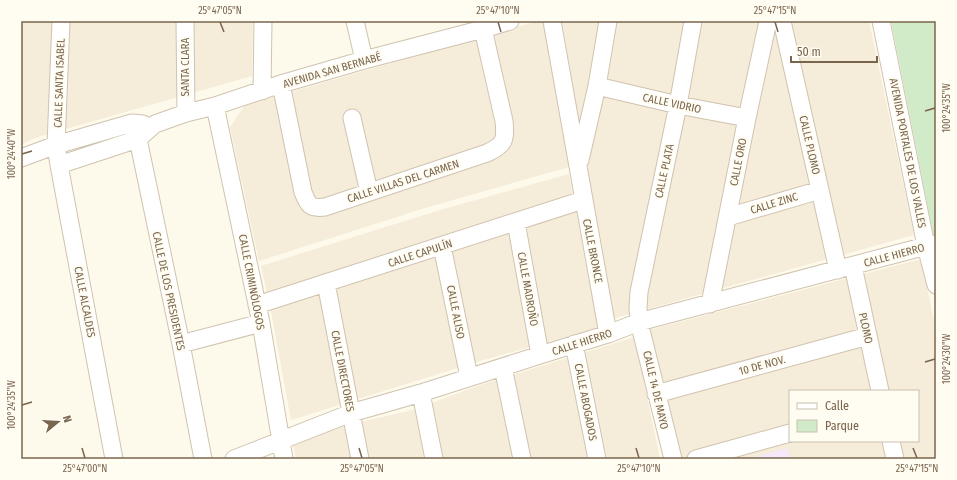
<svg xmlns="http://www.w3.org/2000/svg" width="957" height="480" viewBox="0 0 957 480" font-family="'Fira Sans Condensed',sans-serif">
<rect width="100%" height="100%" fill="#fdf9eb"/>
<!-- residential -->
<path fill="#f5ecd9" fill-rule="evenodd" d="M 21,21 L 253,21 L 252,76 L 41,136 L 21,144 Z
M 538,21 L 544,21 L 569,167 L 425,208 L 259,261 L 230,127 L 245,105 Z
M 562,21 L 869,21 L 914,235 L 612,319 Z
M 569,174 L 598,328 L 480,361 L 291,420 L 271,311 L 261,266 L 440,210 Z
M 921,259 L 936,330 L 936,459 L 679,459 L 649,330 ZM 790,391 L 918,391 L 918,441 L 790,441 Z
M 635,337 L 660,459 L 296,459 L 293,446 L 339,427 L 413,410 L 480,385 Z"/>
<!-- education -->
<path fill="#f6e7fa" d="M 787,448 L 790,459 L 746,459 Z"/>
<!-- green -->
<path fill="#d1ebc8" d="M 891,21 L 936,21 L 936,237 L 934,238 Z"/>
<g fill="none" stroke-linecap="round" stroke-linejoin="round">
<defs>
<path id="minor" d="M 61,21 L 56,145 L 59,165 L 114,459
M 185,21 L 186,113
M 355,21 L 364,60
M 552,21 L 608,334
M 782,21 L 838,270
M 881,21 L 926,246 L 936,285
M 281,84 L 303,192 C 308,205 310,209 325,207 L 487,153 C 505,145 506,139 504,121 L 483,29
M 597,86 L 678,105 L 747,118
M 262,91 L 263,21
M 215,106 L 261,323 L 284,459
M 352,118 L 369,192
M 132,123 L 138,139 L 181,344 L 203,459
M 21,158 L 56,145 L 132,123 L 143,124
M 580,160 L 597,86 L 608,21
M 59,165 L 138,139 L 155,124 L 186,113 L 215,106 L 281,84 L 364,60 L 483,29 L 510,21
M 728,217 L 820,190
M 516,222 L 540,355
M 442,246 L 469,377
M 853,266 L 880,391
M 326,283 L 360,459
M 710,304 L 747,118 L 768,21
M 257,305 L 583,200
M 181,344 L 261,323
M 574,344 L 597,459
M 503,367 L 522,459
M 421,393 L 434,459
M 656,394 L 868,336
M 891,441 L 895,459
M 234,459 L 351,413 L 421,393 L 540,355 L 608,334 L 639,322 L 926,246 L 936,244
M 673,459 L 639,322 L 638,308 L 639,292 L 678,105 L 693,21
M 696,459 L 790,433"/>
</defs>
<!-- minor casing -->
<use href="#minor" stroke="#d0c3af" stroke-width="19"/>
<!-- minor -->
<use href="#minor" stroke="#fff" stroke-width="17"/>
</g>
<!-- ticks -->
<path fill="none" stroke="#79644d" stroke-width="1.5" d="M 220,22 L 224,32M 498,22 L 501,32M 775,22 L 778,32M 925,111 L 935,108M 22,154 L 32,151M 925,362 L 935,359M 22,405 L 32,402M 82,448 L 85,458M 359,448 L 362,458M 636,448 L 639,458M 913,448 L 917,458"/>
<g text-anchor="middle" stroke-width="4" stroke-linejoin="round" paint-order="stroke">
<!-- street labels -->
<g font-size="11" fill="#79644d" stroke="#fffcf2">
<text transform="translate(185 67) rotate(-90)" y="4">SANTA CLARA</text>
<text transform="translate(332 70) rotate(-16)" y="4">AVENIDA SAN BERNABÉ</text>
<text transform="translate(59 83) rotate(-88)" y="4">CALLE SANTA ISABEL</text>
<text transform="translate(672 103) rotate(12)" y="4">CALLE VIDRIO</text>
<text transform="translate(810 145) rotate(77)" y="4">CALLE PLOMO</text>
<text transform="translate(908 153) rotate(79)" y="4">AVENIDA PORTALES DE LOS VALLES</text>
<text transform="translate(738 162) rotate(-79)" y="4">CALLE ORO</text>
<text transform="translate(664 171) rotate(-78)" y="4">CALLE PLATA</text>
<text transform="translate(403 181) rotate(-18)" y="4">CALLE VILLAS DEL CARMEN</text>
<text transform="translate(774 203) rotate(-17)" y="4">CALLE ZINC</text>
<text transform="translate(593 251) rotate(79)" y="4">CALLE BRONCE</text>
<text transform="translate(420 253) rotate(-18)" y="4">CALLE CAPULÍN</text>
<text transform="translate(894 255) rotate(-15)" y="4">CALLE HIERRO</text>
<text transform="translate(252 282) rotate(79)" y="4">CALLE CRIMINÓLOGOS</text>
<text transform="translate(528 289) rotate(80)" y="4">CALLE MADROÑO</text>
<text transform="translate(169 291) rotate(78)" y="4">CALLE DE LOS PRESIDENTES</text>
<text transform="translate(85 302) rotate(79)" y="4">CALLE ALCALDES</text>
<text transform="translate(456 312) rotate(79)" y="4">CALLE ALISO</text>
<text transform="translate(866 328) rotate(78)" y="4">PLOMO</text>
<text transform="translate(582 342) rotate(-18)" y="4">CALLE HIERRO</text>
<text transform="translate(762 365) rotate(-15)" y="4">10 DE NOV.</text>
<text transform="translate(343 371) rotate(79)" y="4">CALLE DIRECTORES</text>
<text transform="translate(656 390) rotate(77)" y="4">CALLE 14 DE MAYO</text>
<text transform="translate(586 402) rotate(79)" y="4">CALLE ABOGADOS</text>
</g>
</g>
<!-- border -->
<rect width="957" height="480" fill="none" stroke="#fffcf2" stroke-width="44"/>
<!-- legend -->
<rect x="789" y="390" width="130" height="52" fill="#fffcf2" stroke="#c9bfb0"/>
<rect x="797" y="403" width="20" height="6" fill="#ffffff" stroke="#c9bfb0"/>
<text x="825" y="410" font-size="12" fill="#79644d">Calle</text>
<rect x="797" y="420" width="20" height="12" fill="#d1ebc8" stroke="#c9bfb0"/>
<text x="825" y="430" font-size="12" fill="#79644d">Parque</text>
<!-- north arrow -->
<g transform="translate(58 422) rotate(72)" stroke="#fffcf2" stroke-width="3" paint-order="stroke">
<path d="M0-3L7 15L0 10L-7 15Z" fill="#79644d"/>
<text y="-6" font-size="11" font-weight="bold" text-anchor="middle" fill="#79644d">N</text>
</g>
<!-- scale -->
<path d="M791 56v6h86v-6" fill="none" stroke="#79644d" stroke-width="2"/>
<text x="797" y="56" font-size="12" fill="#79644d" stroke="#fffcf2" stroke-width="3" paint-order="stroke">50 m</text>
<rect x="22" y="22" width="913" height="436" fill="none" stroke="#79644d" stroke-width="1.5"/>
<g font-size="10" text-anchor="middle" fill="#79644d">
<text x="220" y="14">25°47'05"N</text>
<text x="498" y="14">25°47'10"N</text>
<text x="775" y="14">25°47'15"N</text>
<text transform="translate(946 108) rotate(-90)" y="4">100°24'35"W</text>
<text transform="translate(11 154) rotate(-90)" y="4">100°24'40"W</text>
<text transform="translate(946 359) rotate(-90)" y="4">100°24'30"W</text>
<text transform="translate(11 405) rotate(-90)" y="4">100°24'35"W</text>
<text x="85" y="472">25°47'00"N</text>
<text x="362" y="472">25°47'05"N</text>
<text x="639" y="472">25°47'10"N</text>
<text x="917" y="472">25°47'15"N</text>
</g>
</svg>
